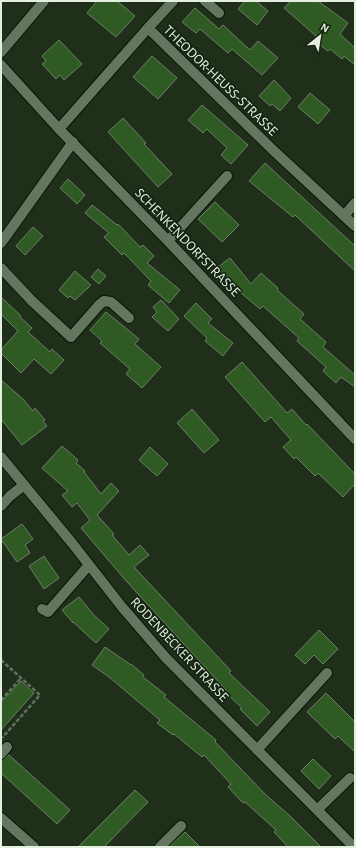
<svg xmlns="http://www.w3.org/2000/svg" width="356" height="848" viewBox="0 0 356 848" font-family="'Alegreya Sans',sans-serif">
<rect width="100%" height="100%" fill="#1f2f1a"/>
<!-- building -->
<path fill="#305a23" stroke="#6c7f67" d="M 97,1 L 117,1 L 135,16 L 116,37 L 87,13 Z
M 245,1 L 256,1 L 268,11 L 257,25 L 238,9 Z
M 291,1 L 318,1 L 348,23 L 340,34 L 355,48 L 355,65 L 344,56 L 342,59 L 330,49 L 328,51 L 313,40 L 316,36 L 284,8 Z
M 195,8 L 219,29 L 223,25 L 250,50 L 258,41 L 278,58 L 262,75 L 232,49 L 228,53 L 200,29 L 196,33 L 182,22 Z
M 59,40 L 82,64 L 64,80 L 60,75 L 56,79 L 42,64 L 46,61 L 42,56 Z
M 152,56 L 177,78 L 158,99 L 133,77 Z
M 274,80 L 291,98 L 280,111 L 272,104 L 270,106 L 259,96 Z
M 310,93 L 330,110 L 318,124 L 298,107 Z
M 202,105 L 248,145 L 231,164 L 221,155 L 227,148 L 207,129 L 203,133 L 188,120 Z
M 123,118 L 146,143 L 144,144 L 172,174 L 158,187 L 108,132 Z
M 265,163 L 355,246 L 355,271 L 295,215 L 293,217 L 249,181 Z
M 68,179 L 85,195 L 77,204 L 60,188 Z
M 215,202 L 239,225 L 222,242 L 198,219 Z
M 92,205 L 117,225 L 118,224 L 140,247 L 143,245 L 154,256 L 147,263 L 180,290 L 169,303 L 148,285 L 151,281 L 124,253 L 122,255 L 104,237 L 109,233 L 85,213 Z
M 33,227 L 43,236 L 25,255 L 16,246 Z
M 230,258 L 251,284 L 261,273 L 278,288 L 277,290 L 304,314 L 300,319 L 326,342 L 323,347 L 355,375 L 355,387 L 341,377 L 336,383 L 323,371 L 326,367 L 297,341 L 299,338 L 263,306 L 260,309 L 233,286 L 218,267 Z
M 98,269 L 106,276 L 99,284 L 91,277 Z
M 75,271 L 91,285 L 75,300 L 70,296 L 68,298 L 59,290 Z
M 1,297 L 21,316 L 20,317 L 32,328 L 28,332 L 50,352 L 52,349 L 64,360 L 51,374 L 34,359 L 21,373 L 1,353 L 1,350 L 18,331 L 1,314 Z
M 161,300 L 179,319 L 168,331 L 152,317 L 157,312 L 153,307 Z
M 196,303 L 212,319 L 208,323 L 233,343 L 223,356 L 205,341 L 207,338 L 184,316 Z
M 106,312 L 139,339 L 135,344 L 161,367 L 142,388 L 126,374 L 130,369 L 100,343 L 102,341 L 90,330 Z
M 242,362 L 287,413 L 292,409 L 306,425 L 307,424 L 355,474 L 355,484 L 343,497 L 318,473 L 315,476 L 296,457 L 294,459 L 283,447 L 291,440 L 271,417 L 265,422 L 225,377 Z
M 1,380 L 23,399 L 33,411 L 35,408 L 45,420 L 43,421 L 47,426 L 22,445 L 1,419 Z
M 192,409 L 219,440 L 204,453 L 177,423 Z
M 62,446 L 78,460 L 76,463 L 85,471 L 84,472 L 101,494 L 111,483 L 119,491 L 97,515 L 114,534 L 112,535 L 129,555 L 140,545 L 149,555 L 134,567 L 231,671 L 229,673 L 270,712 L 257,726 L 240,709 L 242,708 L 224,691 L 226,690 L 128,583 L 81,528 L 90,520 L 77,503 L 72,507 L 62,495 L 68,491 L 42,468 Z
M 150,447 L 168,464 L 157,476 L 139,460 Z
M 22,524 L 33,539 L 25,545 L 30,553 L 17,562 L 1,539 Z
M 44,556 L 59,578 L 44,589 L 29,566 Z
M 79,597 L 93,614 L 109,629 L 96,643 L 73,622 L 73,623 L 62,610 Z
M 319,630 L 338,649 L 323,664 L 314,655 L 305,664 L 295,655 Z
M 105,647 L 131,665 L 131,664 L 144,675 L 143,677 L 166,695 L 164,697 L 216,740 L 215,742 L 266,795 L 290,816 L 321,847 L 288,847 L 274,832 L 276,830 L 245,802 L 243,803 L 228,787 L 231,784 L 204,755 L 202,757 L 174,734 L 173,735 L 157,723 L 160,720 L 109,677 L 92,665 Z
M 21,681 L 34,693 L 1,730 L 1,702 Z
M 326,693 L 355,722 L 355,752 L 338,736 L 335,739 L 307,712 Z
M 9,755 L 70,810 L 57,824 L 1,773 L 1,760 L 6,758 Z
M 313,759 L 331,776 L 319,789 L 301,771 Z
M 135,790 L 148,802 L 104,847 L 78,847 Z
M 185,832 L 200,847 L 169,847 Z"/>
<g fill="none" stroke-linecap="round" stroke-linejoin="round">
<defs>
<path id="minor" d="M 205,1 L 219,13
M 148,28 L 173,1
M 1,52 L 44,1
M 1,65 L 59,129 L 168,241 L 355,439
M 59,129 L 148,28 L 274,151 L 355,226
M 344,216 L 355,203
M 168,241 L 227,176
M 1,243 L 73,142
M 1,268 L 32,301 L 71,337 L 99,305 L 104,301 L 111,302 L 129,318
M 1,457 L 72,543 L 122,607 L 166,658 L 354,847
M 1,506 L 10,496 L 24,485
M 42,609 L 48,612 L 89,565
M 257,750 L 327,673
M 1,754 L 7,747
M 317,810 L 350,778
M 1,818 L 34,847
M 160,847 L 181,826"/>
</defs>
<!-- minor casing -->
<use href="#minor" stroke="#081704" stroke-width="12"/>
<!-- path -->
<path stroke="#62705e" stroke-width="2.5" stroke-dasharray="4 2" stroke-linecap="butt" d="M 1,660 L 40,695 L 2,738
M 1,700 L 21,678"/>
<!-- minor -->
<use href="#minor" stroke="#64765f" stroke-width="10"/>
</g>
<g text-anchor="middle" stroke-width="3.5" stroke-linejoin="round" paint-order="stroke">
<!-- street labels -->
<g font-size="14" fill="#e4efe1" stroke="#152511">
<text transform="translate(221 80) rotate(44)" y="5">THEODOR-HEUSS-STRASSE</text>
<text transform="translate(188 242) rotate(46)" y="5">SCHENKENDORFSTRASSE</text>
<text transform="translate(180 649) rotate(47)" y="5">RODENBECKER STRASSE</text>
</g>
</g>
<!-- border -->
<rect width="356" height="848" fill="none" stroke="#e4efe1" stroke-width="4"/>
<!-- north arrow -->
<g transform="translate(320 36) rotate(30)" stroke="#152511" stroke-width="3" paint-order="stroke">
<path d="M0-3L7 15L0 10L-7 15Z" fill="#e4efe1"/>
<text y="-6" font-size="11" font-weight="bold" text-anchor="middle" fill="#e4efe1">N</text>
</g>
</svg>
